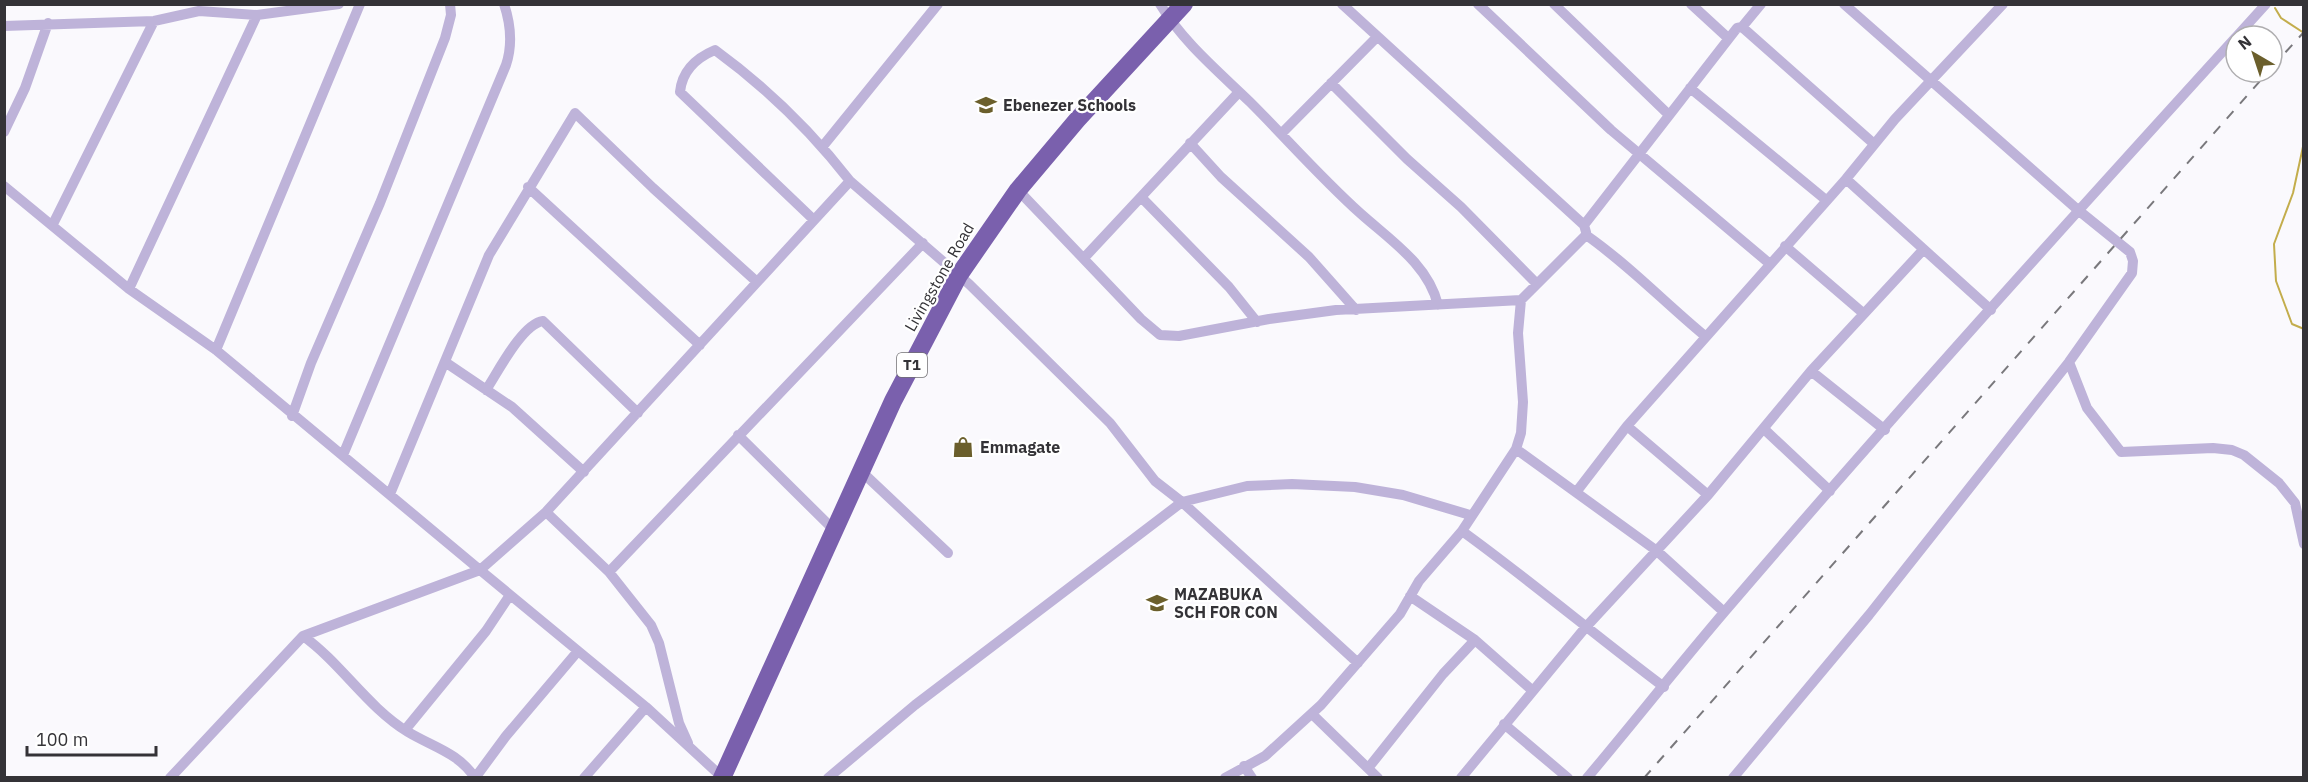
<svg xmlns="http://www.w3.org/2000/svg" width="2308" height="782" viewBox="0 0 2308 782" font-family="'IBM Plex Sans',sans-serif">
<rect width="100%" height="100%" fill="#faf9fd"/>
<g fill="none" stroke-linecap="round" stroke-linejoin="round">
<!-- stream -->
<path stroke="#c3ad4c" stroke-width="2" d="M 2275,8 L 2281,18 L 2304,33
M 2304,142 L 2293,193 L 2274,244 L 2276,281 L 2292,324 L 2304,329"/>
<!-- street -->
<path stroke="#beb3d9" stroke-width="10" d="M 1160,4 C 1183,42 1218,71 1250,102 C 1287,139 1321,178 1360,213 C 1390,240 1428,264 1438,305
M 1342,4 L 1584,225
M 1478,4 L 1611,130 L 1770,264
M 1554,4 L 1669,115
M 1691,4 L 1728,38
M 4,26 L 154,21 L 199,11 L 257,15 L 339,4
M 1742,27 L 1873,143
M 2237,36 L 2266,4
M 1331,83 L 1407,159 L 1461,207 L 1537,284
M 1690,88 L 1826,200
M 4,132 L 25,88 L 48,23
M 1281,134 L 1377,37
M 1190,143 L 1221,177 L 1309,257 L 1356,310
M 823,146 L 938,4
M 1846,179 L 1991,310
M 4,186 L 129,289 L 216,350 L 480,570 L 303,636 L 170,778
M 528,187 L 700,345
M 1018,190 L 1141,319 L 1160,335 L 1179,336 L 1269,319 L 1336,310 L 1521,300
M 1141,197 L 1229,287 L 1257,322
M 814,220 L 680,92 C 682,71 696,58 715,50 C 767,88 811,131 850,181
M 53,224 L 154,21
M 1586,232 L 1584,225 L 1737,28 L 1742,27 L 1761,4
M 1785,246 L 1863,313
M 1084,258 L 1239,92
M 129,289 L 257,15
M 216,350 L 360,4
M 445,362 L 512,407 L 584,472
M 2069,362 L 2087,408 L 2121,452 L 2213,448 L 2232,450 L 2244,455 L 2279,483 L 2295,503 L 2304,544
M 1811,371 L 1885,430
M 486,390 C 498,372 522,324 543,321 L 638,413
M 292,416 L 311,363 L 380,203 L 445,38 L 451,15 L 450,4
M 1627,426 L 1708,495
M 1764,429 L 1830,491
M 738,435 L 835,531
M 1516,449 L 1657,551 L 1724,612
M 343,455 L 506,65 C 513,44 511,25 504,4
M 862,472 L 948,553
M 1577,491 L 1627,426 L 1846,179 L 1895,119 L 2003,4
M 390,494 L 489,255 L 575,113 L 653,188 L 757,282
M 546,512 L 609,572 L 651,625 L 659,643 L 679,723 L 688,743
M 1462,531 C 1531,581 1596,636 1664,687
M 609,572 L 923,243
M 1410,596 L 1475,640 L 1533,691
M 303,636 C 341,663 367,707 408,732 C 433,747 459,753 475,778
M 1312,714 L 1378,778
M 1504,724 L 1568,778
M 405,730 L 486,631 L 510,595
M 1244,766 L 1252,778
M 1369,767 L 1443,674 L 1475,640
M 475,778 L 506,736 L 578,651
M 584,778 L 646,707
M 723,778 L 646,707 L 480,570 L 546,512 L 850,181 L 969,284 L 1110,423 L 1155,481 L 1182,502 L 1358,663
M 828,778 L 915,705 L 1182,502 L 1247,486 L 1292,484 L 1355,487 L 1403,495 L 1470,515
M 1225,778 L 1265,756 L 1321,705 L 1400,614 L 1419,581 L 1462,531 L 1516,449 L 1521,433 L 1523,402 L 1518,333 L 1521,300 L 1586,235 C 1629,265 1665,303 1705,336
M 1461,778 L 1585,628 L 1708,495 L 1811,371 L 1923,250
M 1587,778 C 1634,722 1679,665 1726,610 C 1892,416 2064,226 2236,37
M 1733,778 L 1869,615 L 2069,362 L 2132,273 L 2133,261 L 2130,252 L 2078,210 L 1844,4"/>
<!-- highway -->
<path stroke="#7a60ad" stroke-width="18" d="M 722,778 L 893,401 L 959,275 L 1018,190 L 1077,120 L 1184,4"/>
<!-- rail -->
<path stroke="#79787c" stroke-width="2" stroke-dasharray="10 10" stroke-linecap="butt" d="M 2272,67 L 2304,32
M 1644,778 L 2268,72"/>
</g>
<!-- icons -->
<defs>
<symbol id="school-bare" viewBox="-9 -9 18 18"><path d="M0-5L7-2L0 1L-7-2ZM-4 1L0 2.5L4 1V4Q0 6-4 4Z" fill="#6b5f2c" stroke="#fff" stroke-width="2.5" paint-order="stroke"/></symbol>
<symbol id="shop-bare" viewBox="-9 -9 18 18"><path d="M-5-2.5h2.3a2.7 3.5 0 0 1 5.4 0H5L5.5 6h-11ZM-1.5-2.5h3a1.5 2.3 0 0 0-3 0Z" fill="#6b5f2c" stroke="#fff" stroke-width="2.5" paint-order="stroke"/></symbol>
</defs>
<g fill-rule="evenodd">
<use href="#school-bare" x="971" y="90" width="30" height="30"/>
<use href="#shop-bare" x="948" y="432" width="30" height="30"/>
<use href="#school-bare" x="1142" y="588" width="30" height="30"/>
</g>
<g text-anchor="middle" stroke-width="4.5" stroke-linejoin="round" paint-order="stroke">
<!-- shield labels -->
<rect fill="#fff" stroke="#717073" stroke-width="1.5" x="897" y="353" width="30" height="24" rx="4.5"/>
<g font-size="15" font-weight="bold" fill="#343337">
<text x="912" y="370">T1</text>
</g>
<!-- poi labels -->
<g font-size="16" font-weight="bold" fill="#343337" stroke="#fff" text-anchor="start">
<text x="1003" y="111">Ebenezer Schools</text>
<text x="980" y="453">Emmagate</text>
<text x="1174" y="600">MAZABUKA<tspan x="1174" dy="18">SCH FOR CON</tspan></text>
</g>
<!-- street labels -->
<g font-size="16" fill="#343337" stroke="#fff">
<text transform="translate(939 277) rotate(-60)" y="6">Livingstone Road</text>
</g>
</g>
<!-- border -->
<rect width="2308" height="782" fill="none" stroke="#343337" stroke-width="12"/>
<!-- north arrow -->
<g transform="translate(2254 54) rotate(321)"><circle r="28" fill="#ffffff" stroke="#aeadaf" stroke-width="1.5"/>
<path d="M0-4.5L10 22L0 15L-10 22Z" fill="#6b5f2c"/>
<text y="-9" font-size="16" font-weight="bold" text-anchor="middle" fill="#343337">N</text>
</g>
<!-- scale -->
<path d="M27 746v9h129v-9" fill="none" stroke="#343337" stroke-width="3"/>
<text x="36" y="746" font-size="18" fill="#343337" stroke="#ffffff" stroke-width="4.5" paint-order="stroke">100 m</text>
</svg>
